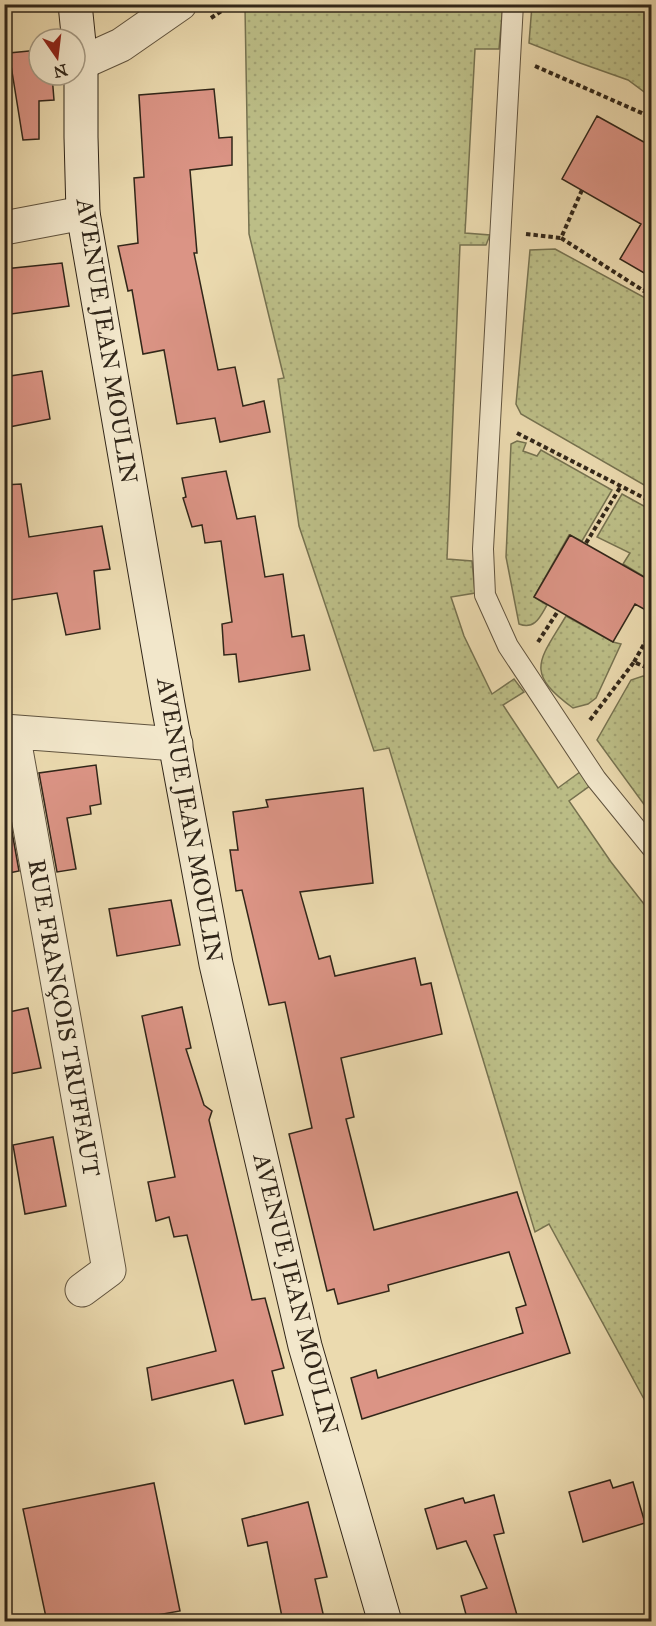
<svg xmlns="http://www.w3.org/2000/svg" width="656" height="1626" viewBox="0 0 656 1626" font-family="'IM FELL Great Primer',serif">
<defs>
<pattern id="grass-dots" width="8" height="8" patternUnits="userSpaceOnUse" patternTransform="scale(1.5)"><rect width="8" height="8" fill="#bcbe87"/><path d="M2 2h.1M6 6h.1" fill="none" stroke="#a2a374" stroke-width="1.8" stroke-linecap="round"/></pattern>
</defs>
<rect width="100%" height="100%" fill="#ebdaaf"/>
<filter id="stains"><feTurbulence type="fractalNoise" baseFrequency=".00333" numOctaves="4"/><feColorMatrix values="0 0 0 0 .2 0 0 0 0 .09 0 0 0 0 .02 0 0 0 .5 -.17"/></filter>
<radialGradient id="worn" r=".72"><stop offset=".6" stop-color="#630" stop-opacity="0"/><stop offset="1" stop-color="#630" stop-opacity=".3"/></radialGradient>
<!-- grass -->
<path fill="url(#grass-dots)" stroke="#767250" stroke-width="1.5" d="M 250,4 L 503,5 L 499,49 L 475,49 L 465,233 L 490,235 L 486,245 L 460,245 L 447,559 L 472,561 L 475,593 L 451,597 L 464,636 L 492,694 L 514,679 L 524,692 L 503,705 L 558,788 L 580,772 L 591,785 L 569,801 L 611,862 L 651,913 L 651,1412 L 549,1224 L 535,1232 L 389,748 L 374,751 L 299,526 L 278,379 L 284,378 L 249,234 L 245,8 Z
M 532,5 L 651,5 L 651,97 L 628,80 L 580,63 L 529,43 Z
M 555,249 L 647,299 L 651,293 L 651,489 L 521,414 L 516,404 L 530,250 Z
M 517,441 L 526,443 L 523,451 L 537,456 L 541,450 L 612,490 L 582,541 L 569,535 L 534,597 L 547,605 C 540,617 535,630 519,624 L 506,557 L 511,444 Z
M 622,494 L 651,510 L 651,573 L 648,579 L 623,564 L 630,553 L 597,537 Z
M 566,616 L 613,642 L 621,644 L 596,698 L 588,704 L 573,708 C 523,672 540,660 566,616 Z
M 643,676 L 651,680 L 651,814 L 597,740 L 631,680 Z"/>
<!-- building -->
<path fill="#db9485" stroke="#312619" stroke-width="1.5" d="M 39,50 L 39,75 L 52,75 L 54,100 L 39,101 L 39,139 L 23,140 L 9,53 Z
M 214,89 L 219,138 L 232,137 L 232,165 L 190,170 L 197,253 L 194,253 L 218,370 L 235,367 L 243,406 L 264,401 L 270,432 L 220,442 L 215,418 L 177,424 L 164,350 L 143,354 L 132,290 L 128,291 L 118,246 L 138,243 L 134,178 L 144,177 L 139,95 Z
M 597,116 L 651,146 L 651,277 L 620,259 L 641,224 L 562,179 Z
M 62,263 L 69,306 L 4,315 L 4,269 Z
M 42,371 L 50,419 L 4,428 L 4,377 Z
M 226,471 L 237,519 L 255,516 L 265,577 L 283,574 L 292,637 L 304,635 L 310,670 L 239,682 L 236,654 L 224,655 L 222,624 L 232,622 L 221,541 L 205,543 L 202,525 L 192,527 L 183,498 L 186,497 L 182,478 Z
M 21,484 L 29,537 L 102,526 L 110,569 L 94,571 L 100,629 L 66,635 L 57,593 L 4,601 L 4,485 Z
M 570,535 L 651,581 L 651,613 L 635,604 L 613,642 L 534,597 Z
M 96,765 L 101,804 L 90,806 L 91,814 L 67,818 L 76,869 L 57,872 L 39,773 Z
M 363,788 L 373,883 L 300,892 L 319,959 L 330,956 L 335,976 L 415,958 L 421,985 L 431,983 L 442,1034 L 341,1058 L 354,1117 L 346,1119 L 374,1230 L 517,1192 L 570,1353 L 362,1419 L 351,1378 L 376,1370 L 378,1378 L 523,1333 L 516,1308 L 526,1305 L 509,1252 L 388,1285 L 389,1291 L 338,1304 L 334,1289 L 327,1291 L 289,1134 L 312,1128 L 285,1002 L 269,1005 L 242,890 L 236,891 L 230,850 L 238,850 L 233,812 L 268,807 L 266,800 Z
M 9,815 L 19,871 L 4,874 L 4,816 Z
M 171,900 L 180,945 L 117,956 L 109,909 Z
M 182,1007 L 191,1048 L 186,1049 L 204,1105 L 212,1111 L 209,1120 L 252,1300 L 265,1298 L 284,1368 L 272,1371 L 283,1415 L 245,1424 L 233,1380 L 152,1400 L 147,1368 L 216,1351 L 187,1235 L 174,1237 L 169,1217 L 156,1221 L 148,1182 L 175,1177 L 142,1016 Z
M 28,1008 L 41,1068 L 4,1075 L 4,1013 Z
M 53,1137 L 66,1206 L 25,1214 L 13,1145 Z
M 610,1480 L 613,1488 L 633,1482 L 645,1523 L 583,1542 L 569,1492 Z
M 154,1483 L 180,1611 L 118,1622 L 47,1622 L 23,1509 Z
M 494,1495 L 504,1533 L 494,1535 L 519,1622 L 468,1622 L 461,1596 L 487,1588 L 466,1541 L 437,1549 L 425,1509 L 463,1498 L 465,1503 Z
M 308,1502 L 327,1577 L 315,1579 L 325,1622 L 283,1622 L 267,1542 L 248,1546 L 242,1519 Z"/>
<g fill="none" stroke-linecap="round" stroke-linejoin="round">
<defs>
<path id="service" d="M 513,4 L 483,549 L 485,595 L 508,646 L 596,779 L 652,848"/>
<path id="minor" d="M 81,63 L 121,45 L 180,4
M 4,228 L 83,213
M 4,731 L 176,744
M 13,733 L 109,1270 L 82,1290"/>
<path id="secondary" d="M 75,4 L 81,63 L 81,137 L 83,213 L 168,705 L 216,964 L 305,1346 L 385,1622"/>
</defs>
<!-- service casing -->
<use href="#service" stroke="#60533e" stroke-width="22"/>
<!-- minor casing -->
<use href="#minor" stroke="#60533e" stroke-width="35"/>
<!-- secondary casing -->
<use href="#secondary" stroke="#312619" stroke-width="35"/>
<!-- path -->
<path stroke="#312619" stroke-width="4" stroke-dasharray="4.5 3" stroke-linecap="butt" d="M 211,18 L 232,4
M 535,66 L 644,114 L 652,120
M 582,190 L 561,238 L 644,291 L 652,281
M 526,234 L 561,238
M 517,433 L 652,502
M 586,543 L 621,486
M 538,642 L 558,611
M 634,662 L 652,630
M 590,720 L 634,662 L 652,670"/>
<!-- service -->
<use href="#service" stroke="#f2e7cb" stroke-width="20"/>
<!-- minor -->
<use href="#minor" stroke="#f2e7cb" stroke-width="33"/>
<!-- secondary -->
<use href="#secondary" stroke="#f2e7cb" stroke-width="33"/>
</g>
<g text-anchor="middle" stroke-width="4.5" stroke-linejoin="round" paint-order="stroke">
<!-- street labels -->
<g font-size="24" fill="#312619" stroke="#f2e7cb">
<text transform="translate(107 341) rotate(81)" y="8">AVENUE JEAN MOULIN</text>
<text transform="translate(190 820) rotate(80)" y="8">AVENUE JEAN MOULIN</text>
<text transform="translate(64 1018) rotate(80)" y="8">RUE FRANÇOIS TRUFFAUT</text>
<text transform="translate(296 1294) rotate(76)" y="8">AVENUE JEAN MOULIN</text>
</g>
</g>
<!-- margin -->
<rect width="656" height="1626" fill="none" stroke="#ebdaaf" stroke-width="24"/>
<rect x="6" y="6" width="644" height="1614" fill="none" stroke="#312619" stroke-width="3"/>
<rect x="12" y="12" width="632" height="1602" fill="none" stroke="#312619" stroke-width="1.5"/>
<!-- north arrow -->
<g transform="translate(57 57) rotate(166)"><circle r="28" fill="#f2e7cb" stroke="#a59a84" stroke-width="1.5"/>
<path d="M0-4.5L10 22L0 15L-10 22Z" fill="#8f2418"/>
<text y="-9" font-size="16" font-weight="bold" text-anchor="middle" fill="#312619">N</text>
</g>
<rect width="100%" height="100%" filter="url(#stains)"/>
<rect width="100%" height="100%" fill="url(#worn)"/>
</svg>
